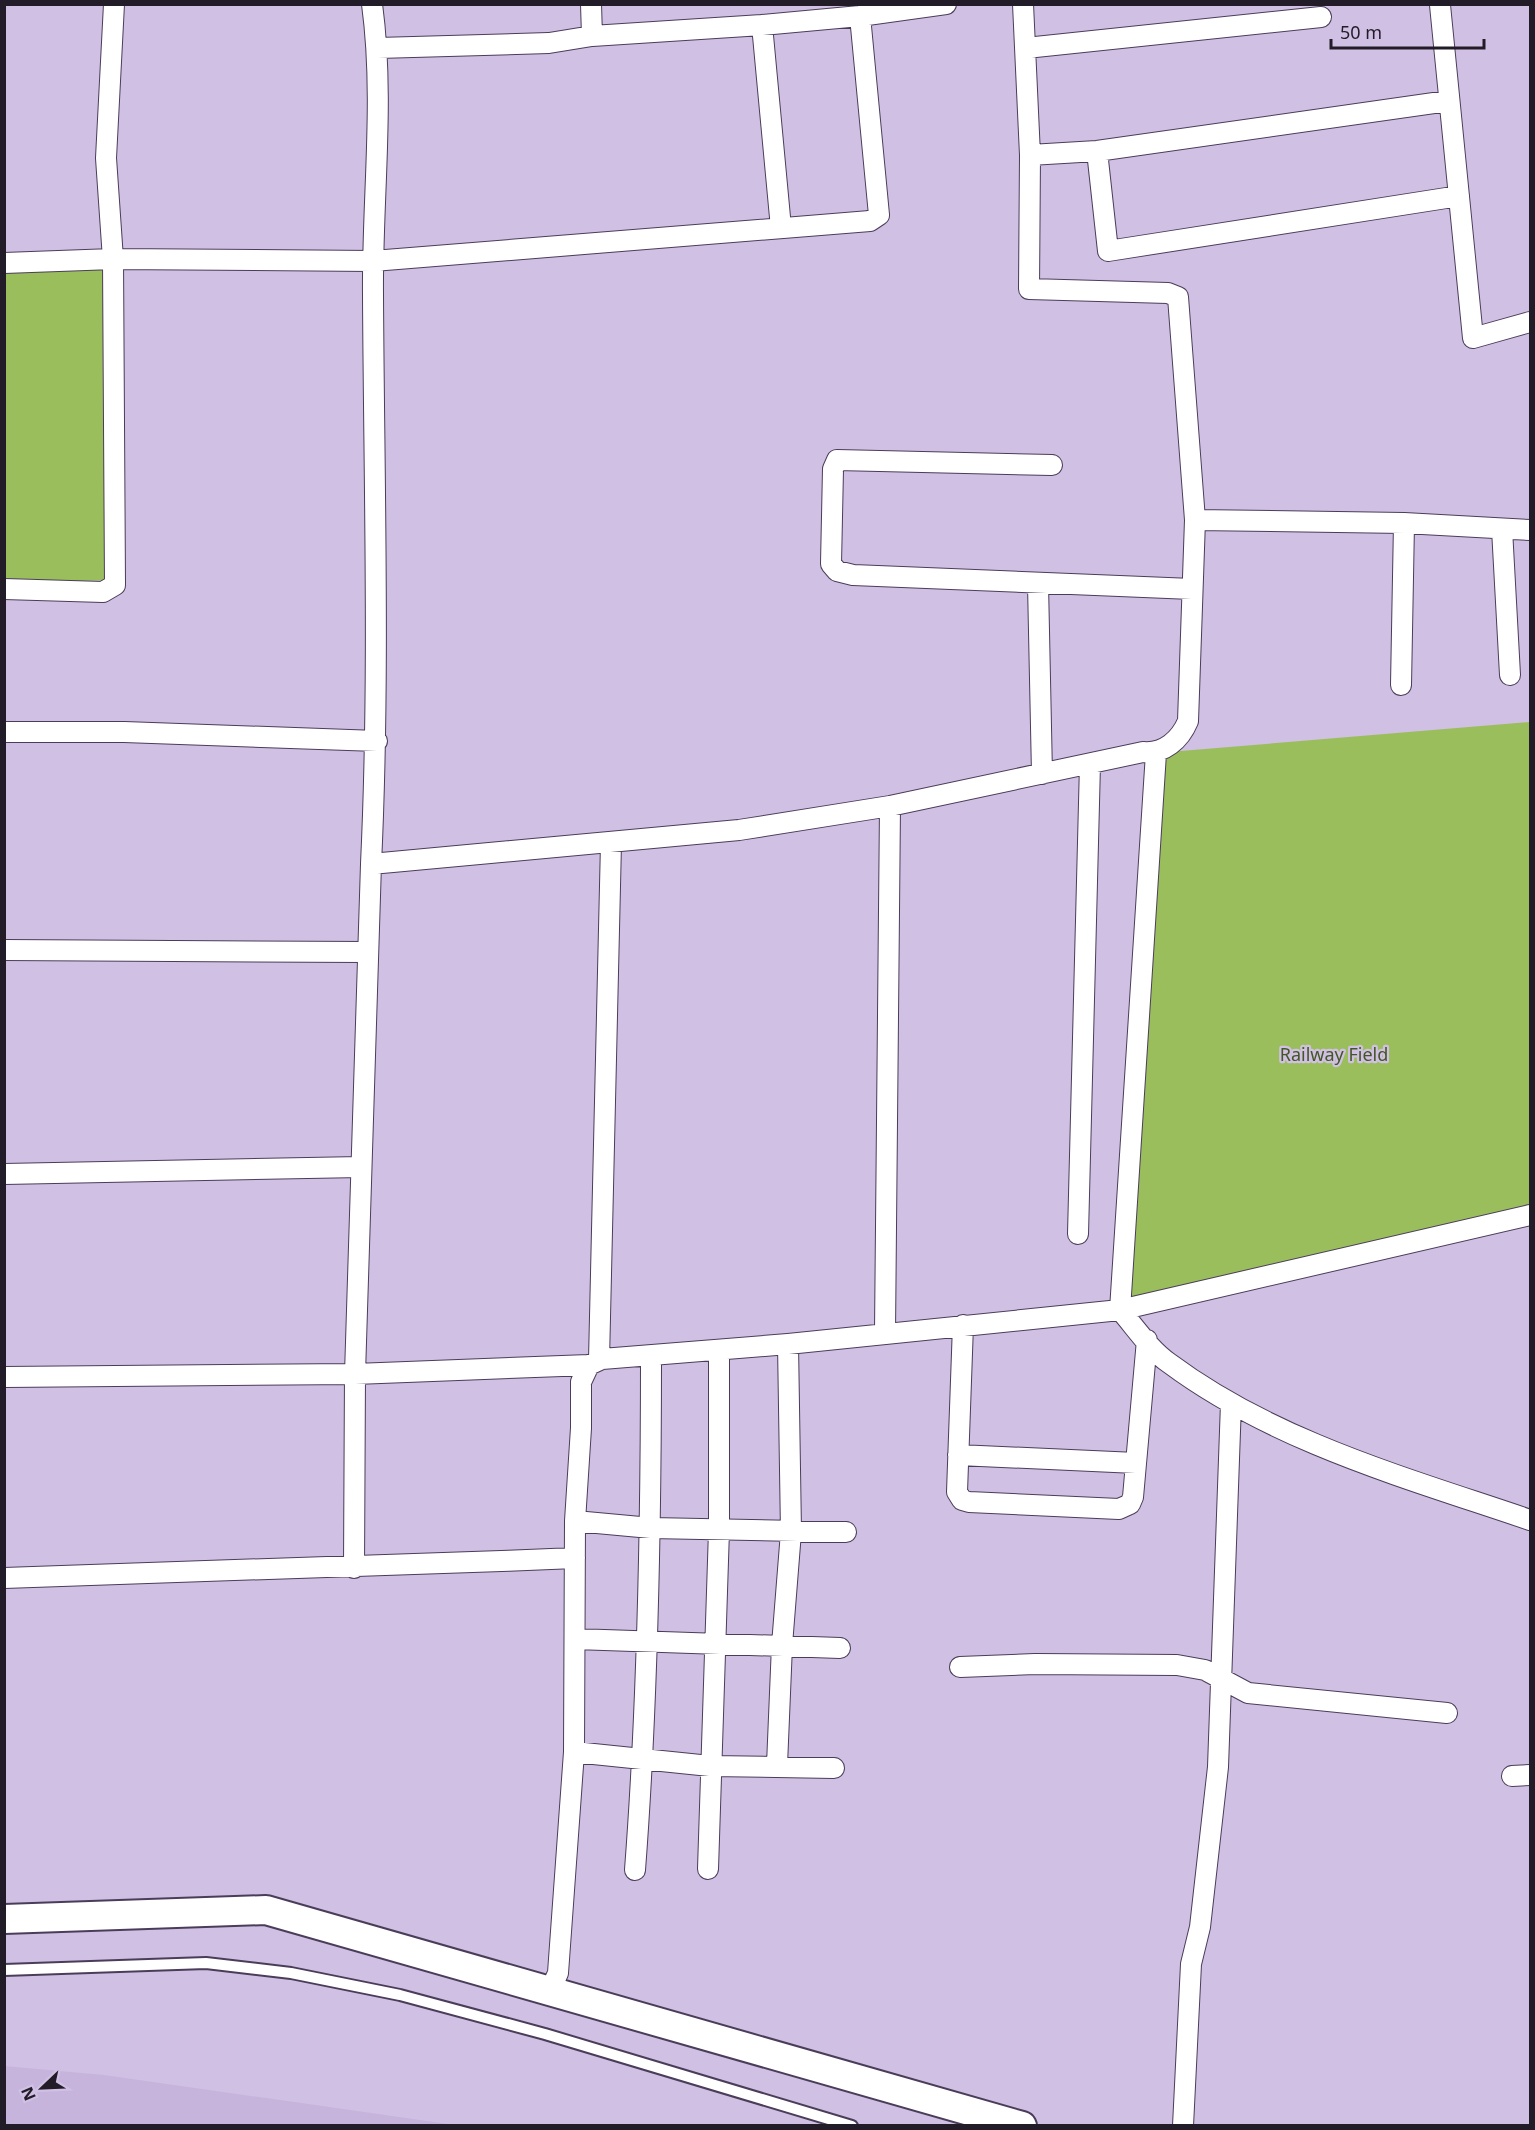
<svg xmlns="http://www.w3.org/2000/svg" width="1535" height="2130" viewBox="0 0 1535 2130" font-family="'Noto Sans',sans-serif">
<rect width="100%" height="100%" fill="#d0c0e3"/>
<!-- built -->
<path fill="#c7b4dd" d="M 4,2066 L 104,2075 L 455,2125 L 5,2125 Z"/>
<!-- green -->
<path fill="#9bbe5c" d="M 124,250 L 113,580 L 5,583 L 4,259 Z
M 1530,722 L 1530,1213 L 1120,1310 L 1156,753 Z"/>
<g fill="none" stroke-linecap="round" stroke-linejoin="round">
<defs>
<path id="lane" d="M 4,1970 L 206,1963 L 291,1973 L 400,1995 L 545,2034 L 852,2126"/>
<path id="street" d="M 591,4 L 592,36
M 1023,4 L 1030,155 L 1029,289 L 1168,293 L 1178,297 L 1195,520
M 1440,5 L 1473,338 L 1530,322
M 860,16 L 946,4
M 378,48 L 549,43 L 592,36 L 762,25
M 1026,48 L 1321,17
M 1097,151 L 1108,251 L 1459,196
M 1030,155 L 1097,151 L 1448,101
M 4,263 L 113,259 L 373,261 L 870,221 L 879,215 L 860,16 L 762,25 L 781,228
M 1052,465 L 837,460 L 833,469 L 831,564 L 837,571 L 853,575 L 1192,589
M 1502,529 L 1510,675
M 1038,584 L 1042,774
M 4,589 L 103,592 L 115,585 L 113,259 L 106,158 L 114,4
M 1401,685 L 1404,523
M 4,732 L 124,732 L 377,741
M 1156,753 L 1120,1310 C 1135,1327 1150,1350 1169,1363 C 1275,1442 1407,1478 1530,1520
M 371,864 C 380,674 374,484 373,294 C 372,198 385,100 372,4
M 4,950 L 366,952
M 4,1174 L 361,1167
M 1078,1234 L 1090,764
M 963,1325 L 957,1492 L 962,1500 L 969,1502 L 1119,1509 L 1130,1504 L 1133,1497 L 1147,1340
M 885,1332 L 890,806
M 599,1360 L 611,843
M 589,1365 L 355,1374 L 371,864 L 739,830 L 890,806 L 1143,752 C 1164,754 1180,740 1188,721 L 1195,520 L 1404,523 L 1530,530
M 4,1377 L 355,1374 L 354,1568
M 958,1455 L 1136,1463
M 575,1521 L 651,1528 L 846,1532
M 4,1578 C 195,1570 385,1566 575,1558
M 575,1639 L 840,1648
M 960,1667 L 1035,1664 L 1177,1665 L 1205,1670 L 1248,1693 L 1447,1713
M 574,1752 L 710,1766 L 834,1768
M 777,1765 L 782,1645 L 791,1532 L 788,1344
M 1512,1776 L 1530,1775
M 708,1869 L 719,1530 L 719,1350
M 635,1870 C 648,1699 651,1528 651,1357
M 550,1991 L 558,1973 L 574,1752 L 575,1521 L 581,1428 L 581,1382 L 589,1365 L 602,1359 L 788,1344 L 1120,1310 L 1530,1215
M 1183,2126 L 1191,1964 L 1200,1927 L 1218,1767 L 1231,1403"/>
<path id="secondary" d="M 4,1919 L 266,1910 L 1022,2126"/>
</defs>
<!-- lane casing -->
<use href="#lane" stroke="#4a3d5a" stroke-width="14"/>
<!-- street casing -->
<use href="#street" stroke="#4a3d5a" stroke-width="22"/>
<!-- secondary casing -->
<use href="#secondary" stroke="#4a3d5a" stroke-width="32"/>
<!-- lane -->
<use href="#lane" stroke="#fff" stroke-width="10"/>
<!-- street -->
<use href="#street" stroke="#fff" stroke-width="20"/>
<!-- secondary -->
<use href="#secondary" stroke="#fff" stroke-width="28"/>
</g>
<g text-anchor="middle" stroke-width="4.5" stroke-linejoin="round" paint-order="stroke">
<!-- park labels -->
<g font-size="18" fill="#445625" stroke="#d0c0e3">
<text x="1334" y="1061">Railway Field</text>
</g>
</g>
<!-- border -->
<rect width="1535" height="2130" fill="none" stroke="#221c29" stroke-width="12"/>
<!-- north arrow -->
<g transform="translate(42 2088) rotate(247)" stroke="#d0c0e3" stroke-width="4.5" paint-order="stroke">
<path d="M0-4.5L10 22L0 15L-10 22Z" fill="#221c29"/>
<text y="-9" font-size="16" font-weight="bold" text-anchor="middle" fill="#221c29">N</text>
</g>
<!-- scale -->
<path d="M1331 39v9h153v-9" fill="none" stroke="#221c29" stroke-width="3"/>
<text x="1340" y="39" font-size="18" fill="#221c29" stroke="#d0c0e3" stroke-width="4.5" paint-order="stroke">50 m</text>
</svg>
